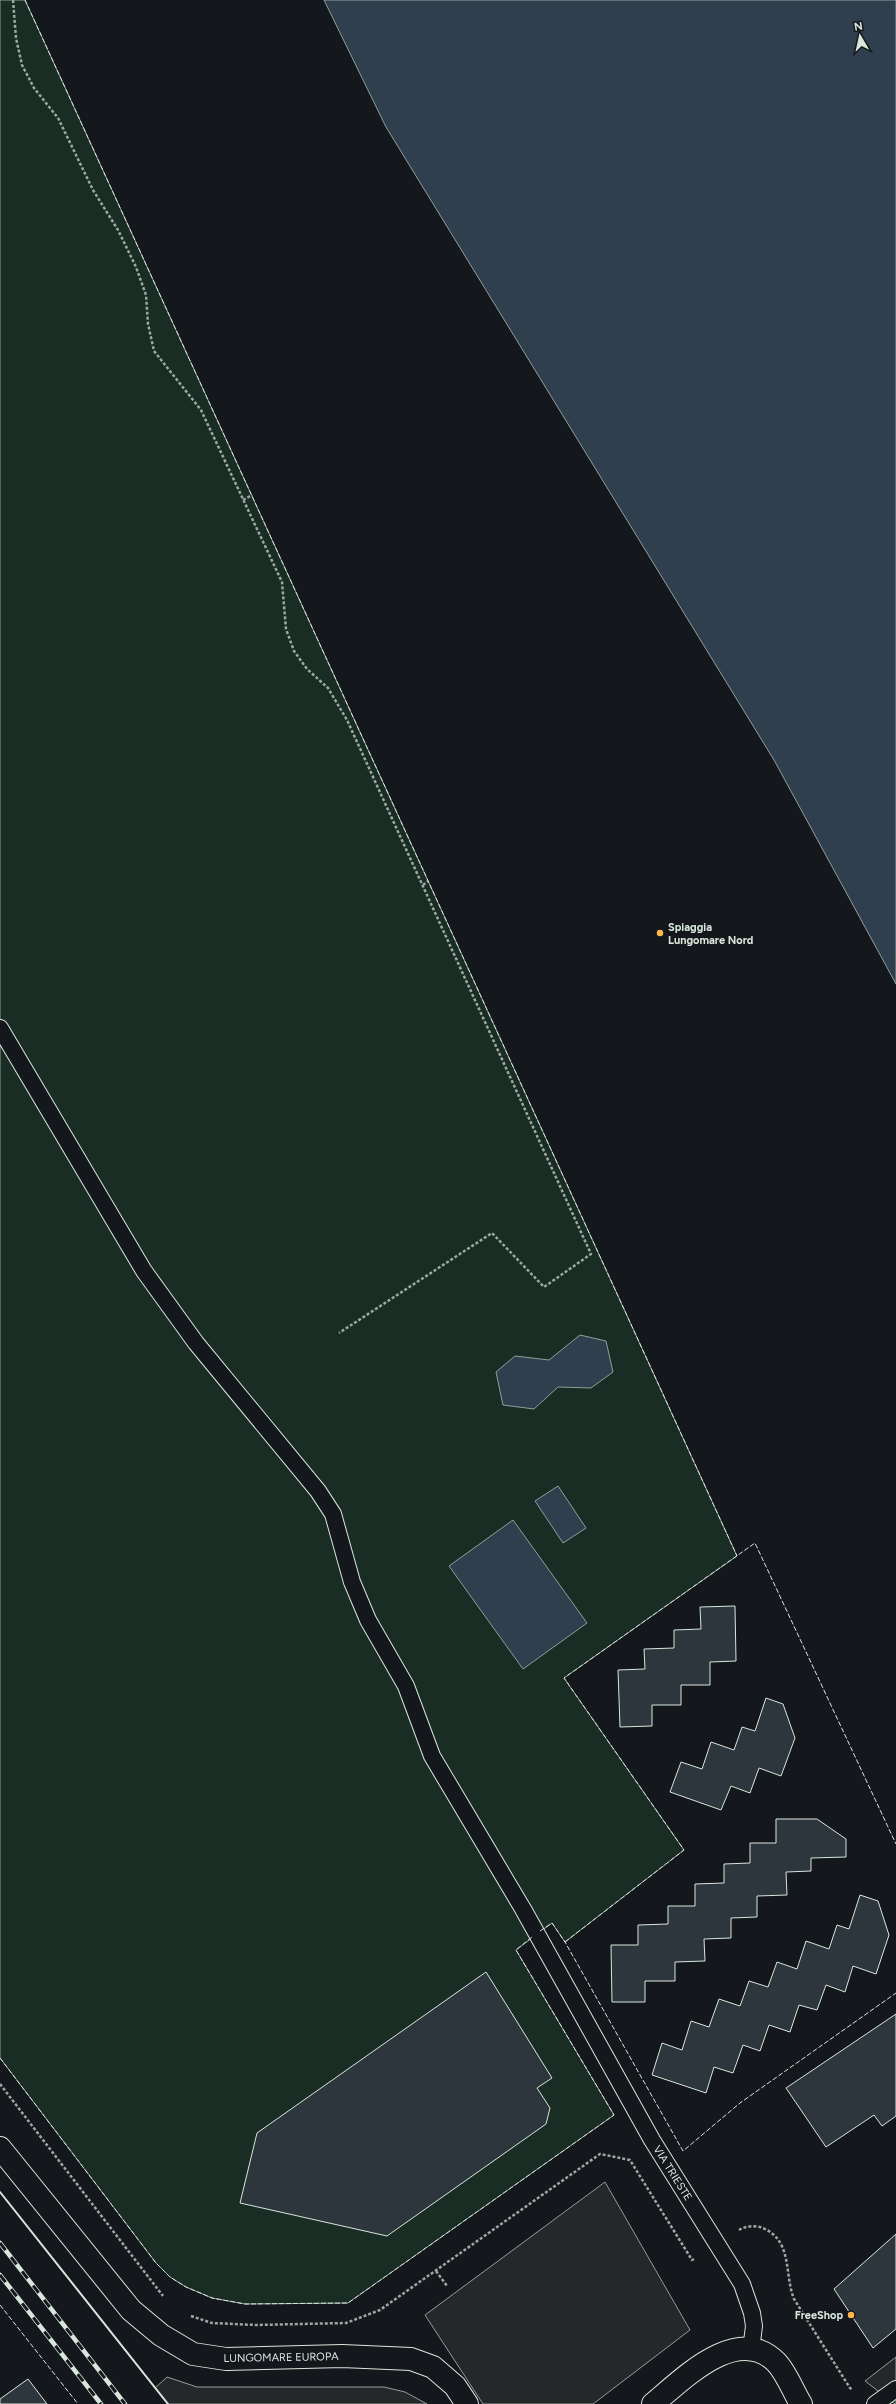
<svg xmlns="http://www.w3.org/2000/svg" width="896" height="2404" viewBox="0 0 896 2404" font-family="Figtree,sans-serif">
<rect width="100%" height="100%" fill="#14181c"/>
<!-- green -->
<path fill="#1a2d24" stroke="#939e99" d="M 0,0 L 25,0 L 737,1556 L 564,1678 L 684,1850 L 565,1942 L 552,1923 L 516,1950 L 614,2115 L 348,2303 L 245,2304 L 212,2298 L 186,2287 L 170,2277 L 156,2263 L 0,2058 Z"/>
<!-- parking -->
<path fill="#24282b" stroke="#939e99" d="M 605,2182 L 690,2330 L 593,2404 L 483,2404 L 425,2315 Z
M 896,2357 L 896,2404 L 895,2404 L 865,2381 Z
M 167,2377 L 197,2387 L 384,2387 L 405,2392 L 427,2404 L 168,2404 L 155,2388 Z"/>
<!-- water -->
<path fill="#2f3f4d" stroke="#939e99" d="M 324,0 L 896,0 L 896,984 L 774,760 L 386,127 Z
M 580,1335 L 606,1341 L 613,1372 L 591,1388 L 558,1387 L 534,1409 L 503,1405 L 496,1372 L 515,1356 L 549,1360 Z
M 558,1486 L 586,1528 L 563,1543 L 535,1501 Z
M 513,1520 L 587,1623 L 523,1669 L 449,1566 Z"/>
<!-- building -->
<path fill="#2c363c" stroke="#d8e6dc" d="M 735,1606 L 736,1661 L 710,1662 L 710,1685 L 681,1685 L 681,1705 L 652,1705 L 652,1726 L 620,1727 L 618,1670 L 645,1669 L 644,1649 L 674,1648 L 674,1630 L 701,1629 L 700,1607 Z
M 766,1698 L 783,1704 L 795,1738 L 781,1776 L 759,1768 L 750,1793 L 731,1786 L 721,1810 L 670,1792 L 681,1762 L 702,1769 L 711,1742 L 734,1750 L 742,1727 L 755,1731 Z
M 776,1819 L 817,1819 L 846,1839 L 846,1857 L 811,1858 L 811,1871 L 786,1872 L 787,1895 L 757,1896 L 757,1917 L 731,1918 L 731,1938 L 704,1939 L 705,1961 L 675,1962 L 675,1981 L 645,1981 L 645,2002 L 612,2002 L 611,1945 L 638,1945 L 638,1925 L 668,1924 L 668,1906 L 695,1906 L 695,1884 L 724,1883 L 724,1864 L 750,1863 L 750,1843 L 776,1843 Z
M 860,1895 L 878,1901 L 889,1935 L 876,1974 L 853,1966 L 845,1992 L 826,1985 L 817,2010 L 799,2005 L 790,2032 L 769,2025 L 760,2051 L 743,2045 L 733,2073 L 714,2067 L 706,2093 L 652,2075 L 662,2043 L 682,2050 L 691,2021 L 709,2027 L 719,1999 L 740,2006 L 749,1981 L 768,1987 L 777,1962 L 797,1969 L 806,1941 L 829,1949 L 837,1925 L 849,1929 Z
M 486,1972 L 552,2078 L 537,2088 L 550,2108 L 546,2124 L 387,2236 L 240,2203 L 257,2133 Z
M 896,2014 L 896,2116 L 882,2126 L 874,2115 L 826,2147 L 786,2088 Z
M 896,2234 L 896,2329 L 873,2348 L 834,2289 Z
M 28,2379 L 47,2404 L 0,2404 L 0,2399 Z"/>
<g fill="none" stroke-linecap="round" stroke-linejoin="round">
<defs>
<path id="lane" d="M 0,1028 L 144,1271 L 196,1343 L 318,1491 L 333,1514 L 352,1582 L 368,1620 L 406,1686 L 432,1756 L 523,1909 L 652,2140 L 742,2284 L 752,2313 L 754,2326 L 751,2350
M 875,2404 L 896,2389"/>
<path id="secondary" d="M 0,2148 L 131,2310 L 161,2335 L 193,2354 L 226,2359 L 342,2356 L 411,2359 L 433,2367 L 455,2386 L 467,2404
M 653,2404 C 682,2380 737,2323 776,2362 C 786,2372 793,2391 801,2404"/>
</defs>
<!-- lane casing -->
<use href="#lane" stroke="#d8e6dc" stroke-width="18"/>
<!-- secondary casing -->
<use href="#secondary" stroke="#d8e6dc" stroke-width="24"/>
<!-- path -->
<path stroke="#9da8a2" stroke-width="2.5" stroke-dasharray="3 2" stroke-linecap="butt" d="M 13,0 L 16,38 L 22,65 L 34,88 L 58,118 L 93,190 L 118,230 L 136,267 L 146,295 L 148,324 L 154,351 L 201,410 L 282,582 L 286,629 L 294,651 L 307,669 L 328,688 L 347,720 L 591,1254 L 544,1287 L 492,1233 L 339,1333
M 243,500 L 252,495
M 423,885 L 428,881
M 0,2084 L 163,2296
M 739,2230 C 745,2226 756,2225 763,2228 C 793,2241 784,2274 794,2299 L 850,2388 L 853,2390
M 436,2271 L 447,2286
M 191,2316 L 212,2323 L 256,2325 L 346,2323 L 380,2310 L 600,2154 L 630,2160 L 692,2260 L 694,2259"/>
<!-- lane -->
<use href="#lane" stroke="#14181c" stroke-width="16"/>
<!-- secondary -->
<use href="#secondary" stroke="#14181c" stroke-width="22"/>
<defs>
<path id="rail" d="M 0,2243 L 125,2404
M 0,2275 L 101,2404"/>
</defs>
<!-- rail casing -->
<use href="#rail" stroke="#d8e6dc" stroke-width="4.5"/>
<!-- rail -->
<use href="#rail" stroke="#14181c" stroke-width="3" stroke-dasharray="9" stroke-linecap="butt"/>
<!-- fence -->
<path stroke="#d8e6dc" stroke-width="1" stroke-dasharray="5 2" stroke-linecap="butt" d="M 25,0 L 737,1556
M 540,1931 L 552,1923 L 565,1942 L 683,2151 L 740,2103 L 896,1993
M 565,1942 L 684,1850 L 564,1678 L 755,1543 L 896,1844
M 0,2058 L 156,2263 L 170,2277 L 186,2287 L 212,2298 L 245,2304 L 348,2303 L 614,2115 L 516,1950 L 532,1937
M 0,2305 L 78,2404"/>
<!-- wall -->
<path stroke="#d8e6dc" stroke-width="2" d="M 0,2192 L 168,2404"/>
</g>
<!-- markers -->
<g fill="#ffb74d" stroke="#14181c" stroke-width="1.5">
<circle cx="660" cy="933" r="4"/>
<circle cx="851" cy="2315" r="4"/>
</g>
<g text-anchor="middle" stroke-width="3" stroke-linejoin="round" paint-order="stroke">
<!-- poi labels -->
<g font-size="11" font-weight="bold" fill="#d8e6dc" stroke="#14181c" text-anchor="start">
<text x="668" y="931">Spiaggia<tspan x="668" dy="13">Lungomare Nord</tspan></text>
<text x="843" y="2319" text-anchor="end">FreeShop</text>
</g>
<!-- street labels -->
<g font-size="11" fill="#d8e6dc" stroke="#14181c">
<text transform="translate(673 2173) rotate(58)" y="4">VIA TRIESTE</text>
<text transform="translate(281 2357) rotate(-1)" y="4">LUNGOMARE EUROPA</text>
</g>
</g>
<!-- north arrow -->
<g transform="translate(860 36) rotate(351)" stroke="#14181c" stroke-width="3" paint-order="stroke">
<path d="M0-3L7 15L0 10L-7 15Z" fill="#d8e6dc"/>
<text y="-6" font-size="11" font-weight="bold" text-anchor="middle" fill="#d8e6dc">N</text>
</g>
</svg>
